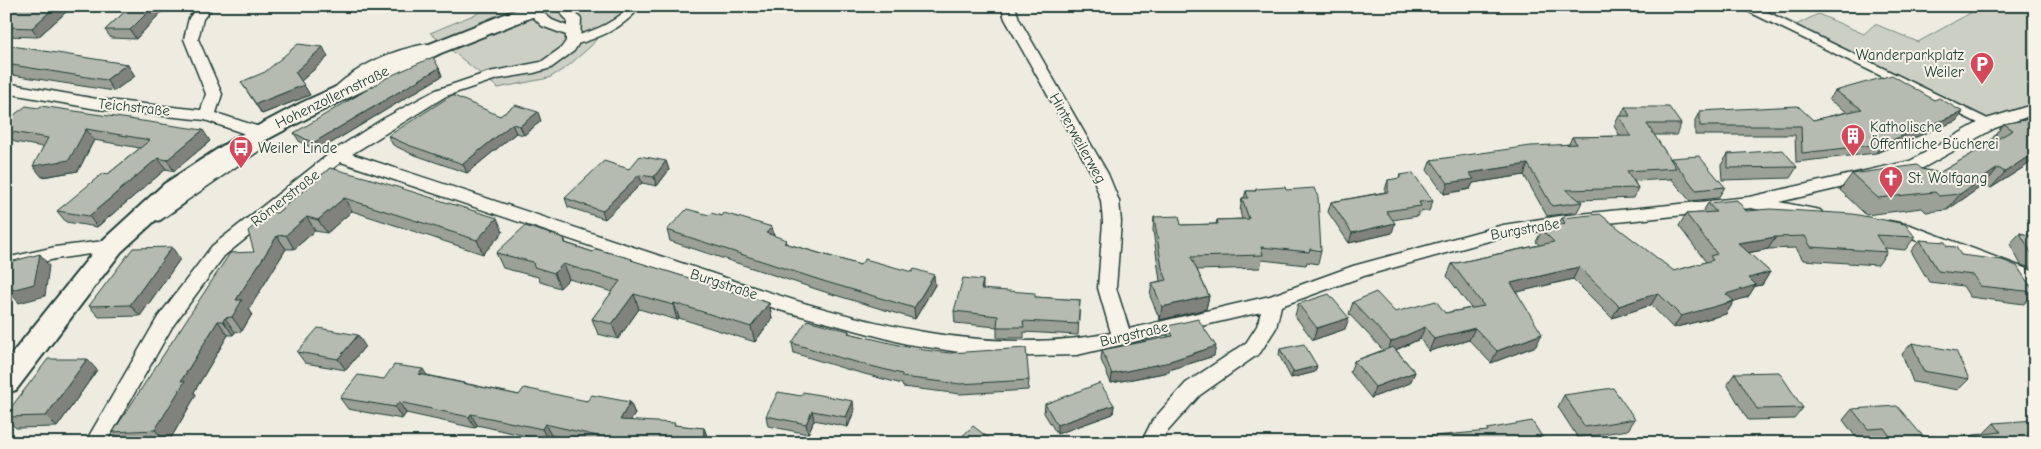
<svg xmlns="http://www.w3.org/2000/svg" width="2041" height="449" viewBox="0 0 2041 449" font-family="'Comic Neue',sans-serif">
<rect width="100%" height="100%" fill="#eeece1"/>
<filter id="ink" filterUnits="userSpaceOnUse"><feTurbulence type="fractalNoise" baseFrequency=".02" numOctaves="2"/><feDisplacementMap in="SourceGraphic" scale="10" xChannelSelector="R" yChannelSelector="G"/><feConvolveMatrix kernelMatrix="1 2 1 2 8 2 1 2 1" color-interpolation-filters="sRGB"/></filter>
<g filter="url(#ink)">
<!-- green -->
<path fill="#cccfc4" stroke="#76867c" d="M 495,6 L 636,6 L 601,33 L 591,46 L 567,67 L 549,78 L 498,88 L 430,33 Z
M 1965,6 L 2035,6 L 2035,109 L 1989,124 L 1792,27 L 1818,14 L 1864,34 L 1875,24 L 1918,42 L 1972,12 Z"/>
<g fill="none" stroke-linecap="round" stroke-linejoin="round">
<defs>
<path id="service-far1" d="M 1746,6 L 1989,124
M 573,41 C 598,34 618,26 636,6
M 337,91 C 363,67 393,54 427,48
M 179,201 L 256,148 L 260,135"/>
<path id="service" d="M 158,216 L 181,200"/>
<path id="minor" d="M 198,6 L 213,6 L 203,19 L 198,39 L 222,94 L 216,113 L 266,129 L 268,133 L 266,137 L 254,137 L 205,120 L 97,109 L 6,93 L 6,83 L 97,99 L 201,110 L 206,94 L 184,39 L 189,18 Z
M 535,6 L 552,20 L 567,26 L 567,20 L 554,6 L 569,6 L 581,19 L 580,41 L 574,51 L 551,68 L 534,73 L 497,79 L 446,96 L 352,154 C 454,187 555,221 657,255 C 802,303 956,363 1111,333 L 1098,288 L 1103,222 L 1101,201 L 1092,174 L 1005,19 L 1001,6 L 1015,6 L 1019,19 L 1108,174 L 1119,201 L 1121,222 L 1116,288 L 1129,329 L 1270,296 L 1353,266 L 1503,225 L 1560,216 L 1749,197 L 1910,161 L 1983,120 L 2035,104 L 2035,114 L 1995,128 L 1921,169 L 1779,202 L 1820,210 L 1823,214 L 1820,218 L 1814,220 L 1751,208 L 1560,228 L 1503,237 L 1364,276 L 1281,306 L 1276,328 L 1260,353 L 1200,395 L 1166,433 L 1162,443 L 1141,443 L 1152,421 L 1186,383 L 1246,343 L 1257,326 L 1261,312 L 1077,355 L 992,357 L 907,344 L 783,311 L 341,162 L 224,256 L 172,327 L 106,443 L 85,443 L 158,317 L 212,246 L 333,151 L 383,119 L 436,90 L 489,72 L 541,62 L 561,48 L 566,41 L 566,35 L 542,26 L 526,10 L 528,7 Z
M 1889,221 L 1910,225 L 2035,272 L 2035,286 L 1902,235 L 1883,231 L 1880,227 L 1883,223 Z
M 112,240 L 118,242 L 121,246 L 118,250 L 55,259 L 6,271 L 6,258 L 55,247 Z"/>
<path id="secondary" d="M 525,6 L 553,6 L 550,10 L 441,53 L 317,113 L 249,149 L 182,196 L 121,252 L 16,390 L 6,393 L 6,361 L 103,240 L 164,184 L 233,139 L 301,103 L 427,45 Z"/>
</defs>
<!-- service-far1 casing -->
<use href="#service-far1" stroke="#1f3d34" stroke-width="11"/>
<!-- service casing -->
<use href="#service" stroke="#1f3d34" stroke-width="13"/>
<!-- minor casing -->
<use href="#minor" stroke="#1f3d34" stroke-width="3"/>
<!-- secondary casing -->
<use href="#secondary" stroke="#1f3d34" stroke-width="4"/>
<!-- service-far1 -->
<use href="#service-far1" stroke="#f7f3e8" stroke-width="8"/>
<!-- service -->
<use href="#service" stroke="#f7f3e8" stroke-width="9"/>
<!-- minor -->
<use href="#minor" fill="#f7f3e8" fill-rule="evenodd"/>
<!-- secondary -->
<use href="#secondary" fill="#f7f3e8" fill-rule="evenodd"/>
</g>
<!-- wall -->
<path fill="#9ca197" stroke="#1f3d34" d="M 6,6 L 73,6 L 38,37 L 6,36 Z
M 131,6 L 167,6 L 136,39 L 111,38 L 105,30 Z
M 6,50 L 127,64 L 135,76 L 114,91 L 6,74 Z
M 328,57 L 301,81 L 310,95 L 262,114 L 241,82 Z
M 439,68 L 442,76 L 318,151 L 299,141 L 294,133 Z
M 1835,91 L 1934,100 L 1963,112 L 1956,121 L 1876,153 L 1796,162 L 1795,135 L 1695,135 L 1695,120 L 1700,111 L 1813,120 L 1847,112 L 1829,100 Z
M 1625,107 L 1681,124 L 1676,135 L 1654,135 L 1670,159 L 1671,158 L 1725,187 L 1718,198 L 1690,201 L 1671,178 L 1671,179 L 1634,181 L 1638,188 L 1633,198 L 1579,200 L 1582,202 L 1577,212 L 1547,216 L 1524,175 L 1473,183 L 1470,189 L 1444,194 L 1427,170 L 1431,160 L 1569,144 L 1572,137 L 1620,136 L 1614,126 L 1619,116 L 1621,116 Z
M 500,116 L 541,121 L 524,135 L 516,133 L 467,173 L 412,154 L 393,145 L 388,136 Z
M 2035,118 L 2035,160 L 1991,188 L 1985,184 L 1947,210 L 1926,212 L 1922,208 L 1866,215 L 1840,190 L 1852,174 L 1922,169 L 1939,173 L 1993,142 L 1991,140 L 2004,124 Z
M 6,121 L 210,141 L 174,171 L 166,169 L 97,227 L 66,222 L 57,211 L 108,174 L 140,148 L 94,140 L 78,171 L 42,177 L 43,147 L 15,142 L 6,133 Z
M 1728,154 L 1797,167 L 1790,178 L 1722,180 L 1721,165 Z
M 666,161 L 669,170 L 657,186 L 642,183 L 605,219 L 568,207 L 565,198 L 629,169 Z
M 330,168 L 503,232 L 483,254 L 352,211 L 327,233 L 315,231 L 294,249 L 286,249 L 249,309 L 252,314 L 242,331 L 235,332 L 233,335 L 228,335 L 194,392 L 196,395 L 168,443 L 123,443 L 113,432 L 254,252 L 277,213 Z
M 1400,175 L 1433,201 L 1429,211 L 1419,212 L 1418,216 L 1392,220 L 1392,233 L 1349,243 L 1328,212 L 1331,202 L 1385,192 L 1385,190 L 1388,180 L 1398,179 Z
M 1256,189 L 1321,251 L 1318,264 L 1307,262 L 1306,265 L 1262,260 L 1260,268 L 1197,270 L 1209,296 L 1206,309 L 1160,320 L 1150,296 L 1152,283 L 1160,281 L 1153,230 L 1154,217 L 1181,225 L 1216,224 L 1217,220 L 1242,219 L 1240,211 L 1242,198 L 1244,198 L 1246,191 L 1255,191 Z
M 1708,203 L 1746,211 L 1915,237 L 1905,250 L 1885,248 L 1887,252 L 1878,265 L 1803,260 L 1796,248 L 1768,249 L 1748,253 L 1770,272 L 1762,285 L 1755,286 L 1748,297 L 1734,301 L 1726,314 L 1673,328 L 1651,305 L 1612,318 L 1573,279 L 1517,292 L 1536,346 L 1491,363 L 1469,340 L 1429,351 L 1420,339 L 1396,350 L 1415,372 L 1410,383 L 1371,398 L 1350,372 L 1354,361 L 1383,350 L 1349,314 L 1353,302 L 1395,312 L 1445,313 L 1471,308 L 1447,276 L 1452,264 L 1539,245 L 1536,242 L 1542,230 L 1558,225 L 1562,218 L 1674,271 L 1706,262 L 1679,226 L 1686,214 L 1702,213 Z
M 722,216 L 772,227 L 774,236 L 788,244 L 860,265 L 935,285 L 915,319 L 825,292 L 670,241 L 667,230 Z
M 2020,233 L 2035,237 L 2035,269 L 2021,265 L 2010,244 Z
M 564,238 L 566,243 L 593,252 L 632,259 L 633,261 L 769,303 L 772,318 L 755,342 L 679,318 L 677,320 L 639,309 L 618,339 L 598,334 L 592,319 L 612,292 L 569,279 L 560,288 L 540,282 L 538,277 L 503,268 L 496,253 Z
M 1920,240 L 1947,246 L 1961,255 L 2034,292 L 2024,304 L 1970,297 L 1963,286 L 1929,282 L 1911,251 Z
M 180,259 L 140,316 L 99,317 L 89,306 Z
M 983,290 L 1035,297 L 1080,300 L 1078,335 L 1024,332 L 1024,338 L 997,338 L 997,327 L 955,323 L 954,311 Z
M 1298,304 L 1345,329 L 1313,340 L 1295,316 Z
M 1168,326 L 1214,356 L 1169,370 L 1169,372 L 1111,383 L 1101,360 L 1102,350 L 1168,337 Z
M 849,331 L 849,333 L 1029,380 L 1028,390 L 961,394 L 903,387 L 902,384 L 846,369 L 794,353 L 792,343 Z
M 1912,343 L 1969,379 L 1958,390 L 1913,382 L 1902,354 Z
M 365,346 L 346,370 L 305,363 L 297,352 Z
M 1280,349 L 1315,372 L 1291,378 L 1279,355 Z
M 97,370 L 57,427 L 16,428 L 6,419 L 6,414 Z
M 1735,373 L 1803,408 L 1794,419 L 1748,420 L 1727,384 Z
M 427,375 L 519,395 L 587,401 L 630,402 L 635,414 L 630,421 L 704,428 L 708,439 L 708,443 L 584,443 L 551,435 L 548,441 L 477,425 L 475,428 L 406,413 L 402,419 L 348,409 L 340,398 L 384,379 Z
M 1564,395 L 1635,419 L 1628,430 L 1578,438 L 1558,407 Z
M 801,396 L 854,411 L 848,427 L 814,420 L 808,434 L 768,426 L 766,416 Z
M 1045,404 L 1114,405 L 1113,414 L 1057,434 L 1044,413 Z
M 1852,409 L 1921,434 L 1925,437 L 1937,440 L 1983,434 L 1994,423 L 2035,443 L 1877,443 L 1874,439 L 1858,440 L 1843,420 Z"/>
<!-- shaded-wall -->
<path fill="#7f837b" stroke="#1f3d34" d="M 56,6 L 73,6 L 38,37 L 32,28 Z
M 154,6 L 167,6 L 136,39 L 130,30 Z
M 323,47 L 328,57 L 300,82 L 295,72 Z
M 127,64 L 135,76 L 114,91 L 106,80 Z
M 439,68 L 442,76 L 318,151 L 313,143 Z
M 304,85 L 310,95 L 262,114 L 256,104 Z
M 538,112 L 541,121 L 524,135 L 520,126 Z
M 1963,112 L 1956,121 L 1876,153 L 1882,144 Z
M 512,124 L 516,133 L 467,173 L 463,164 Z
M 86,129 L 94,140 L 78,171 L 42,177 L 33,166 Z
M 203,130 L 210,141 L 174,171 L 167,160 Z
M 2035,152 L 2035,160 L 1991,188 L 2005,172 Z
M 158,158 L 166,169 L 97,227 L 89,216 Z
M 666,161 L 669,170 L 657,186 L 654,177 Z
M 1528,164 L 1524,175 L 1473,183 L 1470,189 L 1444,194 L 1448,183 L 1469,173 Z
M 1998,168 L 1985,184 L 1947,210 L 1960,194 Z
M 639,175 L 642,183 L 605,219 L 602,211 Z
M 344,198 L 352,211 L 327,233 L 318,220 Z
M 307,217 L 315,231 L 294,249 L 286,235 Z
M 497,218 L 503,232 L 483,254 L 477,240 Z
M 1395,223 L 1392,233 L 1349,243 L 1352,233 Z
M 772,227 L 774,238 L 766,233 Z
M 277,236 L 286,249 L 249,309 L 252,314 L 242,331 L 232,317 L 236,300 Z
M 1776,237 L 1768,249 L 1730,256 L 1738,243 Z
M 172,247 L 180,259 L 140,316 L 130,305 Z
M 40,254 L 49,266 L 45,296 L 19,303 L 13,296 L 6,298 L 6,284 Z
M 563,264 L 569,279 L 560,288 L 554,273 Z
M 1579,267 L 1573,279 L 1505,295 L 1511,283 Z
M 1770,272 L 1762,285 L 1755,286 L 1748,297 L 1725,304 L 1734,301 L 1726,314 L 1673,328 L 1681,316 L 1749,278 Z
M 934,275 L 935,285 L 915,319 L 914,308 Z
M 983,280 L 983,291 L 981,289 Z
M 1658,293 L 1651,305 L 1612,318 L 1619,306 Z
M 634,294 L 639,309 L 618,339 L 612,324 Z
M 1209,296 L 1206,309 L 1160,320 L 1162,307 Z
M 674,303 L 679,318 L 677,320 L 673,305 Z
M 769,303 L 772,318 L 755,342 L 751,327 Z
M 225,318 L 235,332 L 233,335 L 223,321 Z
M 1349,318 L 1345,329 L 1313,340 L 1317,328 Z
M 218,321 L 228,335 L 194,392 L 196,395 L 168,443 L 167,443 L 155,430 L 181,381 Z
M 1425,327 L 1420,339 L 1386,354 L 1391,342 Z
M 1475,328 L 1469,340 L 1429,351 L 1434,339 Z
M 1542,334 L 1536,346 L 1491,363 L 1497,351 Z
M 358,335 L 365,346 L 346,370 L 338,359 Z
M 1216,346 L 1214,356 L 1169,370 L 1169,372 L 1111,383 L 1112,374 L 1170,361 Z
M 87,359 L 97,370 L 57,427 L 46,416 Z
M 1317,366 L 1315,372 L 1291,378 L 1293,372 Z
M 423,369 L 430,380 L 419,374 Z
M 1415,372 L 1410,383 L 1371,398 L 1375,387 Z
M 853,401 L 854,411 L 848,427 L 846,417 Z
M 399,402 L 406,413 L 402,419 L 395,407 Z
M 630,402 L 635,414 L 624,431 L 620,420 Z
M 1114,405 L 1113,414 L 1057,434 L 1057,425 Z
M 812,411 L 814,420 L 808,434 L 806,424 Z
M 471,414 L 477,425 L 475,428 L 469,417 Z
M 545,424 L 551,435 L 548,441 L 542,429 Z
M 704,428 L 708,439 L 708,443 L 703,443 Z"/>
<!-- building -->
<path fill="#b5bbb0" stroke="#1f3d34" d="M 6,6 L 56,6 L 32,28 L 6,27 Z
M 131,6 L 154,6 L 130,30 L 105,30 Z
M 298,44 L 323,47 L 295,72 L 304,85 L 256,104 L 241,82 L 265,72 Z
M 12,46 L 127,64 L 106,80 L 6,64 L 6,50 Z
M 433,57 L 439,68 L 313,143 L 294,133 L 390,76 Z
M 1892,75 L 1934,100 L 1939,98 L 1963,112 L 1882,144 L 1802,153 L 1801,126 L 1700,126 L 1700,111 L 1798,106 L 1813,120 L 1862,109 L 1835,91 Z
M 452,95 L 500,116 L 515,105 L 538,112 L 520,126 L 512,124 L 463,164 L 408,145 L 388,136 Z
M 26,106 L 38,108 L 41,106 L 203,130 L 167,160 L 158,158 L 89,216 L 57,211 L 103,173 L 108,174 L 150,140 L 86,129 L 69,160 L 33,166 L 48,138 L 6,131 L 12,127 L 6,126 L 6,121 Z
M 1625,107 L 1669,107 L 1681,124 L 1647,124 L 1676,168 L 1627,171 L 1638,188 L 1566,190 L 1582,202 L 1552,206 L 1528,164 L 1469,173 L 1474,179 L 1448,183 L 1431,160 L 1531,146 L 1577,144 L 1572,137 L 1631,136 L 1619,116 L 1630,116 Z
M 2035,118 L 2035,152 L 2005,172 L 1998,168 L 1960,194 L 1939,196 L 1935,192 L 1878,198 L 1852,174 L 1917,165 L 1922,169 L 1939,173 L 2013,130 L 2004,124 Z
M 1783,150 L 1797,167 L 1728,168 L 1728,154 Z
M 640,156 L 666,161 L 654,177 L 639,175 L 602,211 L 565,198 L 604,161 L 629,169 Z
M 1699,156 L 1725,187 L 1696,190 L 1671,158 Z
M 330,168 L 368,178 L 497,218 L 477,240 L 344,198 L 318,220 L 307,217 L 286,235 L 277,236 L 236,300 L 242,300 L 232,317 L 225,318 L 223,321 L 218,321 L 181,381 L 185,381 L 155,430 L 113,432 L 230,253 L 254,252 L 248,231 L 269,212 L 277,213 Z
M 1413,173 L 1433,201 L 1419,202 L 1421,206 L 1386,211 L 1395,223 L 1352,233 L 1331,202 L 1388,192 L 1388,180 L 1400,178 L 1400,175 Z
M 1285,187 L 1286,190 L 1314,188 L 1318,197 L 1321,251 L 1310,249 L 1309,252 L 1261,247 L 1263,255 L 1191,257 L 1209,296 L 1162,307 L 1152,283 L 1167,280 L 1162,268 L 1154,217 L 1179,216 L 1181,225 L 1218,224 L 1217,220 L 1249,219 L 1242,198 L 1248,198 L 1246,191 L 1256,191 L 1256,189 Z
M 1737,200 L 1746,211 L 1770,209 L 1853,214 L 1905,224 L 1915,237 L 1876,235 L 1887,252 L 1811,247 L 1805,236 L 1776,237 L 1738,243 L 1770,272 L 1749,278 L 1756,285 L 1726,294 L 1734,301 L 1681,316 L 1658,293 L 1619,306 L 1579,267 L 1511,283 L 1542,334 L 1497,351 L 1475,328 L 1434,339 L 1425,327 L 1391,342 L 1353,302 L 1376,292 L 1395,312 L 1436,301 L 1445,313 L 1484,306 L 1452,264 L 1554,242 L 1542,230 L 1565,223 L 1562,218 L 1600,214 L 1674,271 L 1713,260 L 1710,256 L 1717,254 L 1686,214 L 1716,212 L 1708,203 Z
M 687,209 L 709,215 L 711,213 L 722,216 L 724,213 L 772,227 L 766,233 L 787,240 L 784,243 L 860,265 L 865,259 L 912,272 L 914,269 L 934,275 L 914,308 L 823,281 L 667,230 Z
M 525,226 L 564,238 L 565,243 L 593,252 L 596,249 L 632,259 L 631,260 L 769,303 L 751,327 L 674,303 L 673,305 L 634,294 L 612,324 L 592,319 L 620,281 L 563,264 L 554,273 L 534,267 L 533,262 L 496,253 Z
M 2020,233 L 2035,237 L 2035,254 L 2032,254 Z
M 1920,240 L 1945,242 L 1947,246 L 1956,247 L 1961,255 L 2002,260 L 2017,266 L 2034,292 L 1980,286 L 1973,275 L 1938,271 Z
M 172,247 L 130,305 L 89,306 L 133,248 Z
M 40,254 L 34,284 L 8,291 L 10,282 L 6,284 L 6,263 Z
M 963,278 L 983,280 L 981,289 L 1035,293 L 1035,297 L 1080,300 L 1078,324 L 1023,321 L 1024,327 L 997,327 L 998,316 L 954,311 Z
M 1329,294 L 1349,318 L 1317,328 L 1298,304 Z
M 1198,319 L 1216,346 L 1170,361 L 1170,362 L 1112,374 L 1102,350 L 1173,336 L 1168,326 Z
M 807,320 L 849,331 L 848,333 L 916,349 L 950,353 L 1026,348 L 1029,380 L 960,384 L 902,377 L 902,374 L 844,359 L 792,343 Z
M 318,328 L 358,335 L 338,359 L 297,352 Z
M 1912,343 L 1956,351 L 1969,379 L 1923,371 Z
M 1304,344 L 1317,366 L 1293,372 L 1280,349 Z
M 1393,347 L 1415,372 L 1375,387 L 1354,361 Z
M 48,359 L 87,359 L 46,416 L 6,417 L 6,414 Z
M 394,365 L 423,369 L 419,374 L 519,395 L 524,388 L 587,401 L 592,395 L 630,402 L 620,420 L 675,423 L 674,425 L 704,428 L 703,443 L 628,443 L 545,424 L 542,429 L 471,414 L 469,417 L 399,402 L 395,407 L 340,398 L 358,375 L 384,379 Z
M 1779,372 L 1803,408 L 1757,409 L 1735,373 Z
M 1100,383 L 1114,405 L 1057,425 L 1045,404 Z
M 1613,388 L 1635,419 L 1585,427 L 1564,395 Z
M 778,392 L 801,396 L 803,392 L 853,401 L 846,417 L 812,411 L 806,424 L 766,416 Z
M 1897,406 L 1921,434 L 1925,437 L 1935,436 L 1937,440 L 2001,432 L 1994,423 L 2035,420 L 2035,443 L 1895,443 L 1884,428 L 1868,429 L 1852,409 Z
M 1532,421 L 1546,443 L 1403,443 L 1402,439 L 1488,431 L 1487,429 Z
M 973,426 L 995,443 L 955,443 Z"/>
</g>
<!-- icons -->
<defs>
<symbol id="parking-pin" viewBox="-11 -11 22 30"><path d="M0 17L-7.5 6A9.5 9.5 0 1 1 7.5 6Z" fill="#d1495b" stroke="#f7f3e8"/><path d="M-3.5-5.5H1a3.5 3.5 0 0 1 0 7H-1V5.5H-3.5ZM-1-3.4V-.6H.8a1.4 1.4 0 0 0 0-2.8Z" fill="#fff"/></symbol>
<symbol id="building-pin" viewBox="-11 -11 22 30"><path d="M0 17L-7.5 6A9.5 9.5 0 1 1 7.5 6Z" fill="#d1495b" stroke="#f7f3e8"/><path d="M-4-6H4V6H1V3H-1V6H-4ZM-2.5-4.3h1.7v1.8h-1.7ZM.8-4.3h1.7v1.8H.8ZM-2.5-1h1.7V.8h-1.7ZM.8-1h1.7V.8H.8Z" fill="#fff"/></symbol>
<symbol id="bus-pin" viewBox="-11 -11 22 30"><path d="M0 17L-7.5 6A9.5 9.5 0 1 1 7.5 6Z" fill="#d1495b" stroke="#f7f3e8"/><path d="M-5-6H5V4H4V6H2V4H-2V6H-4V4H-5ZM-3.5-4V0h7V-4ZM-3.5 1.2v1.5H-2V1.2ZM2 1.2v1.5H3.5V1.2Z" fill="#fff"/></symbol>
<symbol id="church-pin" viewBox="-11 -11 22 30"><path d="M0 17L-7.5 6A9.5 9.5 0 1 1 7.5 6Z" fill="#d1495b" stroke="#f7f3e8"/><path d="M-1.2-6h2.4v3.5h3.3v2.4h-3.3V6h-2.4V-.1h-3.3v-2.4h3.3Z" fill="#fff"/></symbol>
</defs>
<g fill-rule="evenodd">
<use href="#parking-pin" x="1968" y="50" width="28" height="38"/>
<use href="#building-pin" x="1839" y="122" width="28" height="38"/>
<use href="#bus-pin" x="227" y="134" width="28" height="38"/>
<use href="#church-pin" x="1877" y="164" width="28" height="38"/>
</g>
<g text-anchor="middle" stroke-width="4" stroke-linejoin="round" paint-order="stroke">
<!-- poi labels -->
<g font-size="15" fill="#1f3d34" stroke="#f7f3e8" text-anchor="start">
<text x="1964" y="60" text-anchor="end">Wanderparkplatz<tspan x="1964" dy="17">Weiler</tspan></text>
<text x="1870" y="132">Katholische<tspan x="1870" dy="17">Öffentliche Bücherei</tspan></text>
<text x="258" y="153">Weiler Linde</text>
<text x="1908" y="183">St. Wolfgang</text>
</g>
<!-- street labels -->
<g font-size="15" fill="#1f3d34" stroke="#f7f3e8">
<text transform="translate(332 97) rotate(-26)" y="5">Hohenzollernstraße</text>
<text transform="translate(134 107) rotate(6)" y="5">Teichstraße</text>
<text transform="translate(1078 138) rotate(61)" y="5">Hinterweilerweg</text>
<text transform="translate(285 198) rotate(-38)" y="5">Römerstraße</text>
<text transform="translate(1525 229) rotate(-10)" y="5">Burgstraße</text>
<text transform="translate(724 284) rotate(18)" y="5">Burgstraße</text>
<text transform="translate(1134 334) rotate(-13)" y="5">Burgstraße</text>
</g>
</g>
<!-- margin -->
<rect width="2041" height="449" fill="none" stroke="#f7f3e8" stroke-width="25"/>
<rect x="12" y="12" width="2016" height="424" fill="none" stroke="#1f3d34" stroke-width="2" filter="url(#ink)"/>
</svg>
